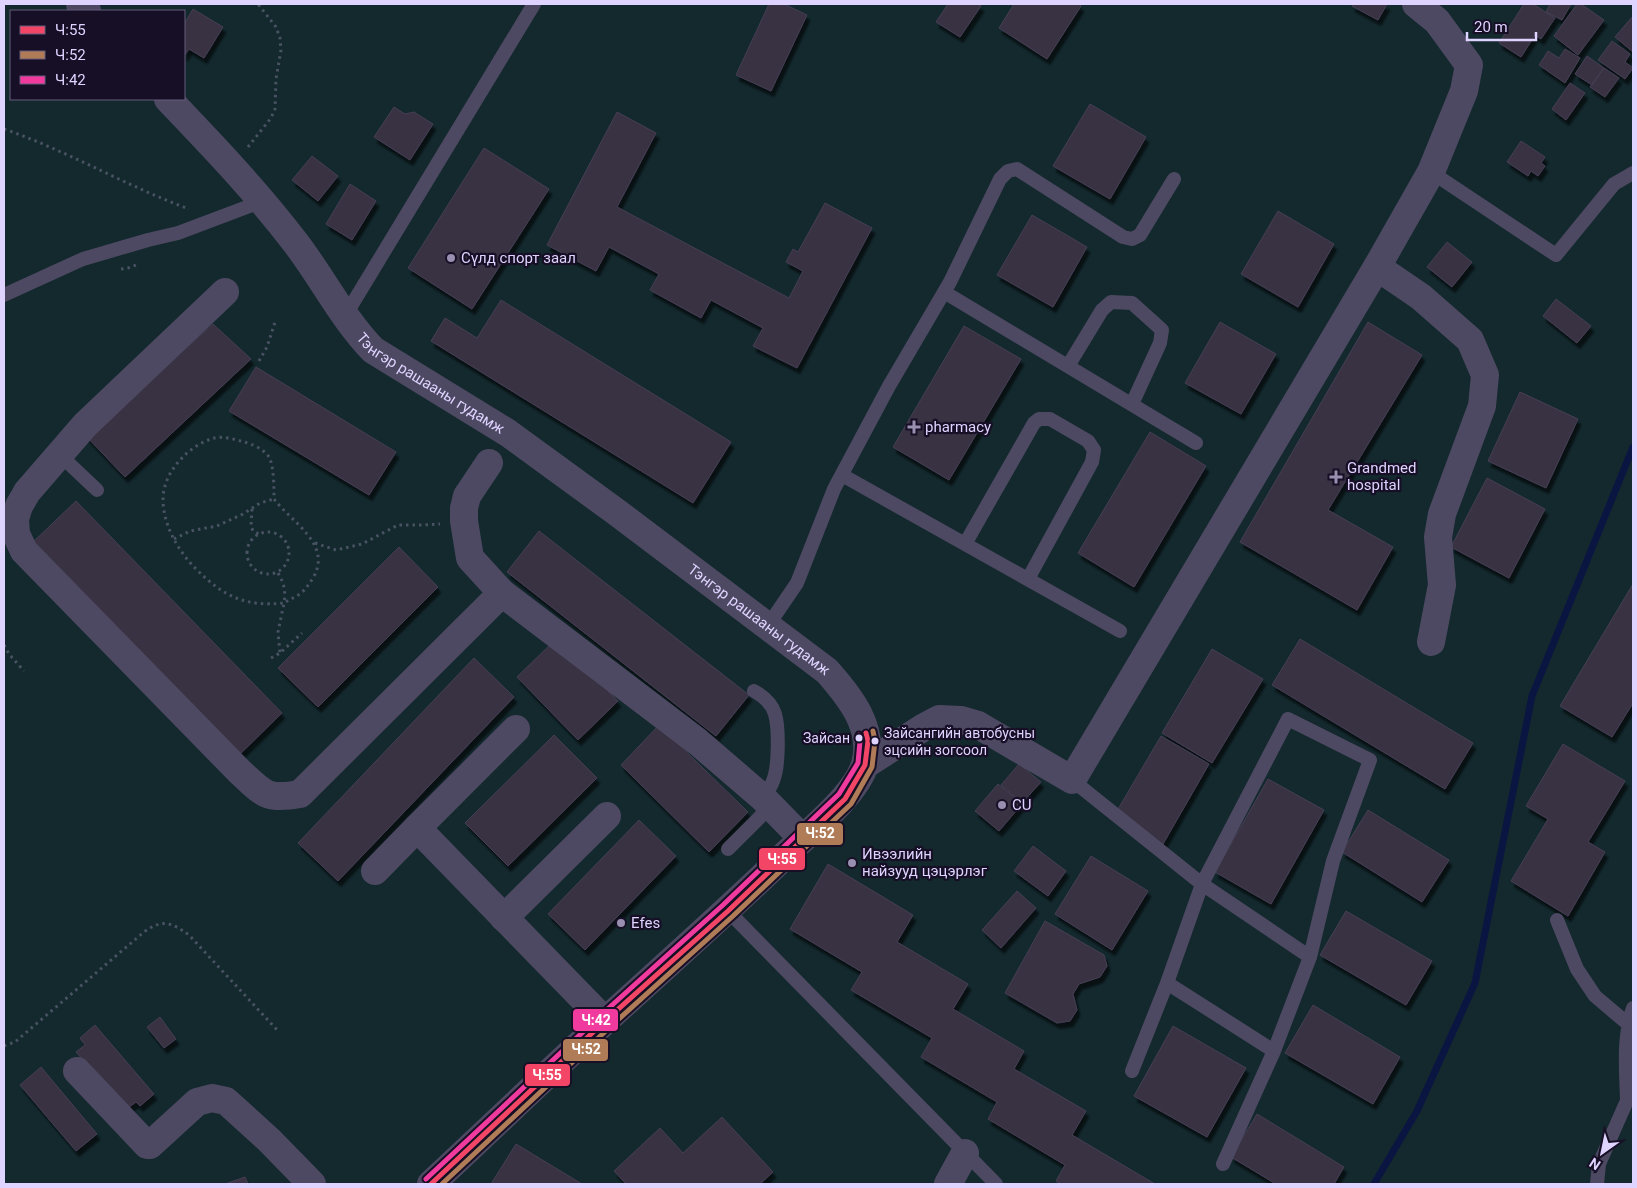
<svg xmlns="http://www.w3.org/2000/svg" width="1637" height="1188" viewBox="0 0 1637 1188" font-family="Roboto,sans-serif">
<defs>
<filter id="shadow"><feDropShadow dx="3" dy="5.5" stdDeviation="1" flood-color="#0009"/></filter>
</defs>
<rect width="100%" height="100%" fill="#181421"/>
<!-- green -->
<path fill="#13292e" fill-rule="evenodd" d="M 4,4 L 1633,4 L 1633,1184 L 4,1184 ZM 11,11 L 184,11 L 184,99 L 11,99 Z"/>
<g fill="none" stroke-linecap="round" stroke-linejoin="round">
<!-- stream -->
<path stroke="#0b1541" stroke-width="7" d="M 1374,1184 L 1417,1111 L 1475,983 L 1532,696 L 1633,447"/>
</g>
<!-- building -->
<path fill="#383243" stroke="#463e54" filter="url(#shadow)" d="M 769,4 L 784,4 L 807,15 L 771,91 L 736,75 Z
M 948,4 L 977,4 L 981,6 L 960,37 L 936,22 Z
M 1014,4 L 1078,4 L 1081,6 L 1047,59 L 999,28 Z
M 1353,4 L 1387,4 L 1378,20 L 1352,6 Z
M 1524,4 L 1533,4 L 1555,18 L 1541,39 L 1535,35 L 1521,57 L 1499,43 Z
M 1550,4 L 1571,4 L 1562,20 L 1546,12 Z
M 1577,4 L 1581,4 L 1604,20 L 1578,55 L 1554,36 Z
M 193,9 L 223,27 L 204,58 L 189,49 L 184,56 L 184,24 Z
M 1632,17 L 1633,17 L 1633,52 L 1615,37 Z
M 1612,41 L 1630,54 L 1625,62 L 1633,68 L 1625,79 L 1598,60 Z
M 1565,49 L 1580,58 L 1565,83 L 1539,65 L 1548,51 L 1559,58 Z
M 1587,56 L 1604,68 L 1592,85 L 1575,74 Z
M 1604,68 L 1619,78 L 1605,97 L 1590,87 Z
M 1570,83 L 1585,93 L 1566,120 L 1552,109 Z
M 1090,104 L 1146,137 L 1110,199 L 1053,166 Z
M 394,107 L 405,114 L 414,112 L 433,124 L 410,160 L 374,137 Z
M 617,112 L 656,133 L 617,207 L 789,298 L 803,271 L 786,262 L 793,249 L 798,252 L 825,203 L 872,228 L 797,368 L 753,346 L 763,328 L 711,300 L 701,318 L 650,290 L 659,274 L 609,247 L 596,271 L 547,245 Z
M 1521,141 L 1545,157 L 1541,163 L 1545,166 L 1538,176 L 1531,171 L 1528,176 L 1507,162 Z
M 484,148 L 549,189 L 472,309 L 408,268 Z
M 312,156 L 338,176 L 318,201 L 292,180 Z
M 350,184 L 376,201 L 352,240 L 326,224 Z
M 1278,211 L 1334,244 L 1298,307 L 1241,274 Z
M 1032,215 L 1087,247 L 1053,307 L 997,275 Z
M 1447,242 L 1472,262 L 1452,287 L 1427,267 Z
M 1556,299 L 1591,326 L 1577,343 L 1543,316 Z
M 501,300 L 731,442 L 693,503 L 431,341 L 445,318 L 477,338 Z
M 1220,322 L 1276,354 L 1241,414 L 1185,383 Z
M 1368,322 L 1422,355 L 1328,510 L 1393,547 L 1357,610 L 1240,542 Z
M 213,324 L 251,359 L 125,477 L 86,436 Z
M 964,326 L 1021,359 L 949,480 L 893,447 Z
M 256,367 L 396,452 L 369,495 L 229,411 Z
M 1520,392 L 1578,419 L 1546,488 L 1488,461 Z
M 1150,432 L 1206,466 L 1134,587 L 1078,553 Z
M 1487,478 L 1545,509 L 1509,578 L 1451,547 Z
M 76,501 L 282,713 L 237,757 L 31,544 Z
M 539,531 L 749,695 L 716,736 L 507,572 Z
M 399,547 L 438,587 L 318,707 L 278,668 Z
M 1633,584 L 1633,703 L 1612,737 L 1560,706 Z
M 556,639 L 618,701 L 578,740 L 517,677 Z
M 1300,639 L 1473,743 L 1445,789 L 1272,685 Z
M 1212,649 L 1263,679 L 1212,763 L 1162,733 Z
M 474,658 L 514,697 L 338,881 L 298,843 Z
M 659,725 L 748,812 L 709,852 L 621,765 Z
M 554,735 L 597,778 L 508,866 L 465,823 Z
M 1161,736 L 1209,764 L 1163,844 L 1114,816 Z
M 1563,744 L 1625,781 L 1588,842 L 1605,852 L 1568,916 L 1511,881 L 1548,819 L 1526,806 Z
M 1019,764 L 1041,782 L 1022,803 L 1001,785 Z
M 1268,779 L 1324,810 L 1271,904 L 1215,872 Z
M 998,784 L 1022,804 L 999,831 L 975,811 Z
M 1368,810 L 1449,860 L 1422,902 L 1342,852 Z
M 639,820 L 676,856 L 585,950 L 548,914 Z
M 1033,846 L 1066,871 L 1048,896 L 1014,871 Z
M 1091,856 L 1148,891 L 1112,950 L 1055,914 Z
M 828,864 L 913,915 L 897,942 L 968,984 L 953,1009 L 1024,1051 L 1014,1069 L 1086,1111 L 1072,1135 L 1155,1184 L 1061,1184 L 1056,1181 L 1065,1165 L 988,1119 L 997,1102 L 921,1057 L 932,1038 L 851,990 L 862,972 L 790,929 Z
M 1017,891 L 1036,908 L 1001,948 L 982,930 Z
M 1346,911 L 1432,961 L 1406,1005 L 1320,955 Z
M 1045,921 L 1104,955 L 1107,966 L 1100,977 L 1079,984 L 1073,994 L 1077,1010 L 1070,1021 L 1057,1023 L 1005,993 Z
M 1313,1005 L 1400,1057 L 1373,1104 L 1285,1053 Z
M 160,1017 L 176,1039 L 164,1048 L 147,1027 Z
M 95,1025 L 154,1094 L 140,1106 L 136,1102 L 125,1110 L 76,1052 L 85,1045 L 80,1038 Z
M 1173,1026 L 1246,1068 L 1207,1137 L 1134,1096 Z
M 41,1067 L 97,1134 L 76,1151 L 20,1085 Z
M 1257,1114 L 1344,1167 L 1334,1184 L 1276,1184 L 1231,1157 Z
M 722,1117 L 773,1172 L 760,1184 L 626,1184 L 614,1171 L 660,1128 L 683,1153 Z
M 516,1144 L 582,1184 L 491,1184 Z
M 245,1177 L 248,1184 L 225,1184 Z"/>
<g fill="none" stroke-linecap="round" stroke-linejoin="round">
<!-- path -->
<path stroke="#495262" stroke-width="3" stroke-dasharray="2.5 4" stroke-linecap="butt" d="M 4,129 C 68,151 126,186 189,209
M 248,147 L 271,118 L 275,109 L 276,79 L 281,50 L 280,38 L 276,27 L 258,4
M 121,269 L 128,268 L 136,265
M 259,361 L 267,347 L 276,319
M 252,509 L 251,526 L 253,531 L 259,534
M247 553a21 21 0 1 1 42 0a21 21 0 1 1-42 0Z
M 174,539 L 190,531 L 217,526 L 243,514 L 260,503 L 274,499
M 315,543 L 336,550 L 362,544 L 398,525 L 422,525 L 440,524
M 278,573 C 284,583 286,591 284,603 C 246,607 224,597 196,569 C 178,551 163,525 163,499 C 163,472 189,445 214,438 C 223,436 234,439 244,442 C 252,444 264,449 269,457 C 274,466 274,488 274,499 C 291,522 333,544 313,578 C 309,584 306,589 301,593 C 296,597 290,599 284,603 L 278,632 L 280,653
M 4,645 L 9,654 L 24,671
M 271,658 L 280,653 L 302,633
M 4,1046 L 15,1042 L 144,932 C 162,919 171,922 189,935 L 279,1032"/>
<!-- lane -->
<path stroke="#4e4962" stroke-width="14" d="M 1431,172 L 1556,255 L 1614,184 L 1633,173
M 944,292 L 1196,443
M 4,295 L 83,259 L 148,240 L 178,233 L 263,201
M 345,316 L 534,4
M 1068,366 L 1102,310 L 1111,302 L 1132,303 L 1162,330 L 1160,343 L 1132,404
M 60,455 L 97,490
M 842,475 L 1120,631
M 965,544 L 1034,423 L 1039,419 L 1050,419 L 1088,441 L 1094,450 L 1092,462 L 1028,579
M 767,627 L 797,583 L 834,489 L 889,386 L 950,282 L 1000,179 L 1008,171 L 1017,169 L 1123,237 L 1132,239 L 1140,235 L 1174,179
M 754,691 C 763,696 772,704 775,714 C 779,728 779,767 773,781 C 771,787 766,793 763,798
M 1072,780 L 1202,884 L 1310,957 L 1274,1051 L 1223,1164
M 728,849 L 771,806
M 728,911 L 996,1184
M 1557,920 L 1577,969 L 1595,996 L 1628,1024
M 1167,983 L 1274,1051
M 1132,1071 L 1167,983 L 1202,884 L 1288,719 L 1370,760 L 1333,861 L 1310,957
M 1627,1099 C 1626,1069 1623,1037 1633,1008
M 1597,1184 L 1599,1164 L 1633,1087"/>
<!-- street -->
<g stroke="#4e4962" stroke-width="28">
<path d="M 80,4 L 87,11"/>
<path id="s1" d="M 168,99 C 212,145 256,191 295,242 C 322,277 342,318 373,350 L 508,433 L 615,511 L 827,671 C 850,697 875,728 865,764 C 856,796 804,836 780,860 C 723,915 664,967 605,1021 C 546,1075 489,1130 431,1184"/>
<path d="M 1377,267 L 1421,297 L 1470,340 L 1485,375 L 1482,406 L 1442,514 L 1438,537 L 1442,585 L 1431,642"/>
<path d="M 225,292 L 85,425 L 27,492 L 19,506 L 15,519 L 16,534 L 24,551 L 240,772 C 264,794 266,800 300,794 L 502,593"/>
<path d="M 489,463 L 467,496 L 464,508 L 464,521 L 470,558 L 502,593 L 698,742 L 763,798 L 802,838"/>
<path d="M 516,729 L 417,828 L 605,1021"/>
<path d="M 865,765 L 924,727 L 939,719 L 961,720 L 978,725 L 1072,780 L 1377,267 L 1431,172 L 1464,91 L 1469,65 L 1437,21 L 1416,4"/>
<path d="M 375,871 L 417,828"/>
<path d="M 504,918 L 607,816"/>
<path d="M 77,1071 L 147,1145 L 150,1145 L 197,1102 L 212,1098 L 226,1101 L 269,1140 L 312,1184"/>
<path d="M 948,1184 L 965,1153"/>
</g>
<defs>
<path id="bus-1" d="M 431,1184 L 605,1021 L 728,911 L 845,799 L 865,765 L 868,741 L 866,733"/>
<path id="bus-2" d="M 442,1184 L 610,1027 L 733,916 L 851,804 L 872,767 L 875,741 L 873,731"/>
<path id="bus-3" d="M 426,1179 L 600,1016 L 723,905 L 839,794 L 858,763 L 860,741 L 859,735"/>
</defs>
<!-- bus-1 casing -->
<use href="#bus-1" stroke="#160f26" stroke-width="9"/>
<!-- bus-2 casing -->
<use href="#bus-2" stroke="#160f26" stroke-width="9"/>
<!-- bus-3 casing -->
<use href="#bus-3" stroke="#160f26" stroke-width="9"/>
<!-- bus-1 -->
<use href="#bus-1" stroke="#f34667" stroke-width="5"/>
<!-- bus-2 -->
<use href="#bus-2" stroke="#b07c57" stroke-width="5"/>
<!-- bus-3 -->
<use href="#bus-3" stroke="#f13a9d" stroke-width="5"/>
</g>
<!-- markers -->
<g fill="#9990b1" stroke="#160f26" stroke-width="2">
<circle cx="451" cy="258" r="5"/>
<path d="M911.5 419.5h5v5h5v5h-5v5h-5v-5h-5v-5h5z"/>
<path d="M1333.5 469.5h5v5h5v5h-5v5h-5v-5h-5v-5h5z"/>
<circle cx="1002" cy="805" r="5"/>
<circle cx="852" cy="863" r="5"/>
<circle cx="621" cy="923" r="5"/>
</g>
<g fill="#dfd3ff" stroke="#160f26" stroke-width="2">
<circle cx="859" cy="738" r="4.5"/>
<circle cx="875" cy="741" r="4.5"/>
</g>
<g text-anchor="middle" stroke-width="4.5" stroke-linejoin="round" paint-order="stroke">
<!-- bus labels -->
<g font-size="14" fill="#dfd3ff" stroke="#160f26" text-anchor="start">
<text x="884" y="738">Зайсангийн автобусны<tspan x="884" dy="17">эцсийн зогсоол</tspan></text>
<text x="850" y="743" text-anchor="end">Зайсан</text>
</g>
<!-- poi labels -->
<g font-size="15" fill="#dfd3ff" stroke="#160f26" text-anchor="start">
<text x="461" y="263">Сүлд спорт заал</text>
<text x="925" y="432">pharmacy</text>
<text x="1347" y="473">Grandmed<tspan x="1347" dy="17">hospital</tspan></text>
<text x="1012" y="810">CU</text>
<text x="862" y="859">Ивээлийн<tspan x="862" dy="17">найзууд цэцэрлэг</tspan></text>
<text x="631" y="928">Efes</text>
</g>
<!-- street labels -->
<g font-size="15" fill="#dfd3ff" stroke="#160f26">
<text dy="5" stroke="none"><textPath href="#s1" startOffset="391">Тэнгэр рашааны гудамж</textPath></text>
<text dy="5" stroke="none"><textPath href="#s1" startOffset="796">Тэнгэр рашааны гудамж</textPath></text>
</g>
</g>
<g stroke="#160f26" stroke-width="2">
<rect x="796" y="822" width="48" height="24" rx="5" fill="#b07c57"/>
<rect x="758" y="847" width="48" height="24" rx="5" fill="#f34667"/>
<rect x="572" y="1008" width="47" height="24" rx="5" fill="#f13a9d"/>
<rect x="562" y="1038" width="47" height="24" rx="5" fill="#b07c57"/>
<rect x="524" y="1063" width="47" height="24" rx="5" fill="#f34667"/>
</g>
<g font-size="14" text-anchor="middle" font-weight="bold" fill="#fff">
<text x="820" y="838">Ч:52</text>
<text x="782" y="864">Ч:55</text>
<text x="596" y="1025">Ч:42</text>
<text x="586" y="1054">Ч:52</text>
<text x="547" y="1080">Ч:55</text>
</g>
<!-- border -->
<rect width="1637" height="1188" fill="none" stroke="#dfd3ff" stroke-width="10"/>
<!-- legend -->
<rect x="10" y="10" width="175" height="90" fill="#160f26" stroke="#665d7d"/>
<rect x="20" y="26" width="25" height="8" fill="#f34667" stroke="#665d7d"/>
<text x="55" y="35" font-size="15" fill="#dfd3ff">Ч:55</text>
<rect x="20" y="51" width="25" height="8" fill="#b07c57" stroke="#665d7d"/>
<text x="55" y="60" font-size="15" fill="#dfd3ff">Ч:52</text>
<rect x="20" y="76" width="25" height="8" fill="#f13a9d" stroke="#665d7d"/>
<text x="55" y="85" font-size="15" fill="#dfd3ff">Ч:42</text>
<!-- north arrow -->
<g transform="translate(1602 1153) rotate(213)" stroke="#160f26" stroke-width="4" paint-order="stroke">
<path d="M0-4L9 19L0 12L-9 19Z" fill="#dfd3ff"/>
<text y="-8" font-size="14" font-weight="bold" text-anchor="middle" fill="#dfd3ff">N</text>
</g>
<!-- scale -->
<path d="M1467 32v8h69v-8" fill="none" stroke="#dfd3ff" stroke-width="2.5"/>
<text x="1474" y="32" font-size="15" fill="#dfd3ff" stroke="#160f26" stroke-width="4" paint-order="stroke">20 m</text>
</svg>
